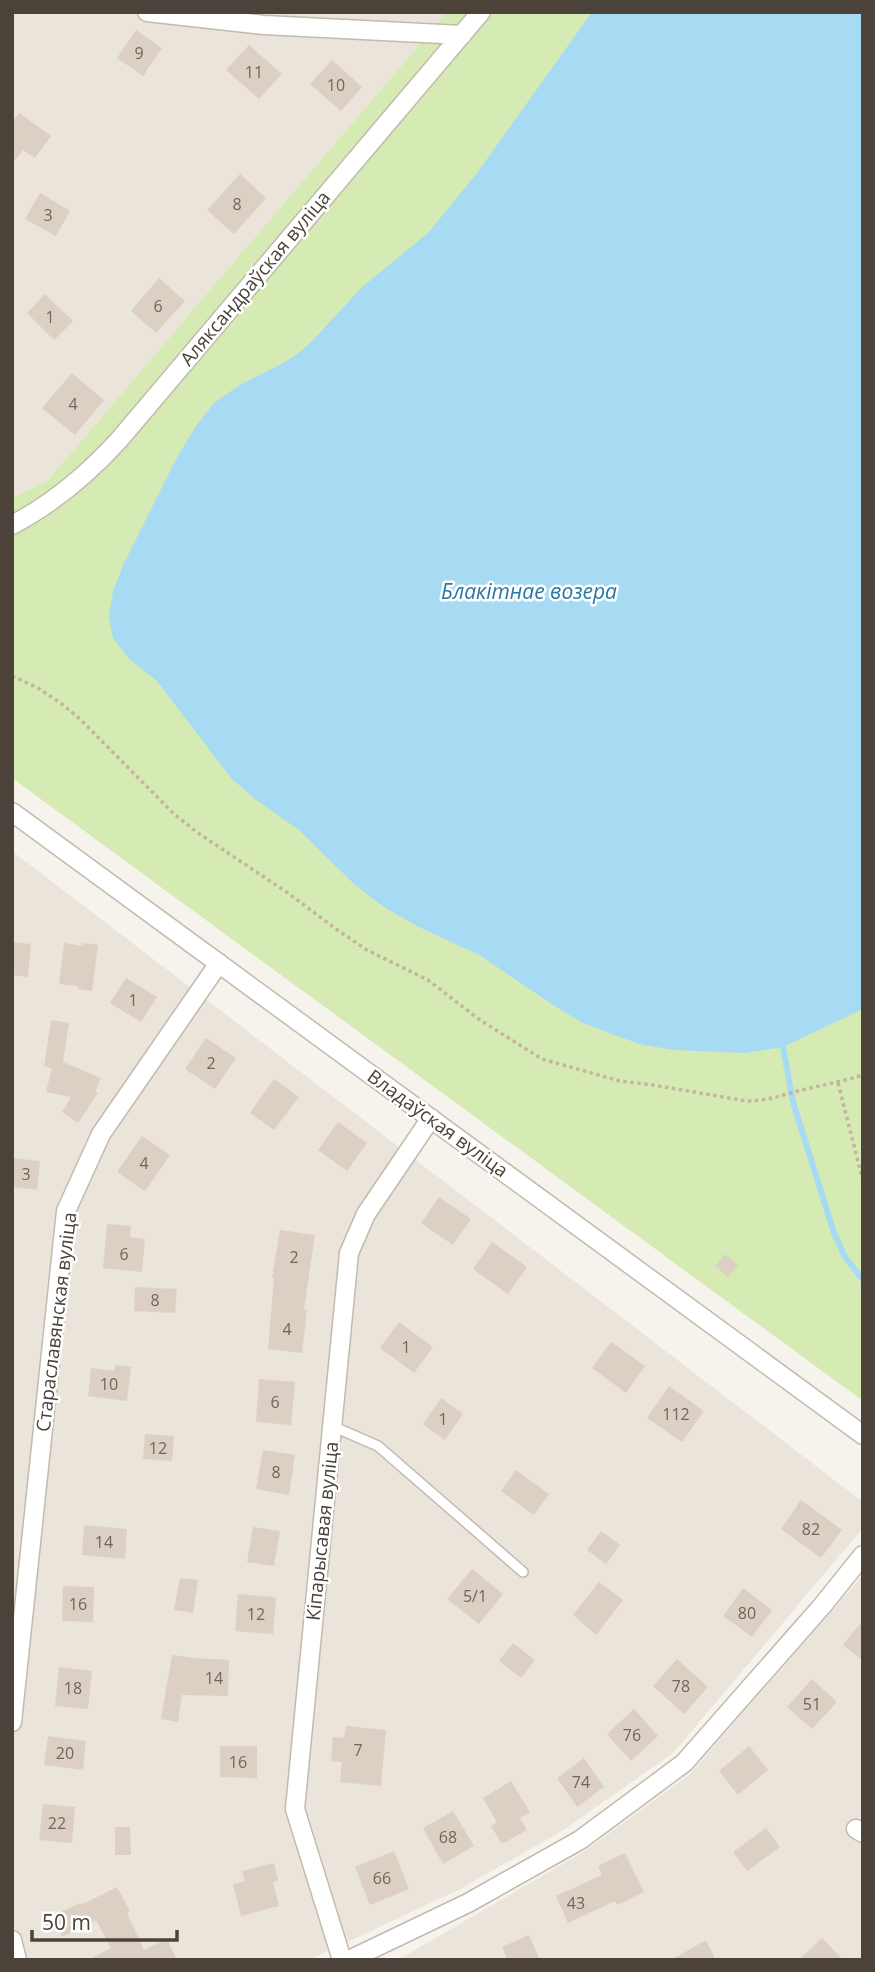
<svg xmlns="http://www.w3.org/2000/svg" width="875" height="1972" viewBox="0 0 875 1972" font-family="'Open Sans',sans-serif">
<rect width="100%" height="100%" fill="#f6f2ec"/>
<!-- residential -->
<path fill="#eae4da" d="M 12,12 L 447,12 L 47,481 L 12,498 Z
M 12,851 L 863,1502 L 863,1528 L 673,1753 L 562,1831 L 460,1889 L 309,1960 L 12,1960 Z
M 863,1575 L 863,1960 L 398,1960 L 585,1851 L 689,1775 Z"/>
<!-- green -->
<path fill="#d6ebb4" d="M 447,12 L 863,12 L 863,1401 L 12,778 L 12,498 L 47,481 Z"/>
<!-- water -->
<path fill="#a7daf3" d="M 592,12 L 863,12 L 863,1009 L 783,1047 L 745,1053 L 675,1050 L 643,1045 L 614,1035 L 581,1022 L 553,1005 L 481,956 L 419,927 L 384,907 L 355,885 L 299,830 L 256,800 L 231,778 L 157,681 L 129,659 L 113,638 L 109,617 L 113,591 L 124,563 L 176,459 L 196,426 L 214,403 L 238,386 L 285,362 L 301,351 L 313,340 L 362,287 L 428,233 L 477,173 Z"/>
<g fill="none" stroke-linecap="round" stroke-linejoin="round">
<!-- stream -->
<path stroke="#a7daf3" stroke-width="6" d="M 783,1047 L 793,1102 L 834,1233 L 845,1257 L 863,1280"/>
</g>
<!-- building -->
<path fill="#dbd0c3" d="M 136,30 L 162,48 L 143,76 L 117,58 Z
M 249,45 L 282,74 L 259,99 L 226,70 Z
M 332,60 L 362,87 L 341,111 L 310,84 Z
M 19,113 L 51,136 L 35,158 L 23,150 L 12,164 L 12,123 Z
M 240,174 L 266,198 L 234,234 L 207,210 Z
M 40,193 L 70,211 L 56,236 L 25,219 Z
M 159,278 L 185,301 L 156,333 L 131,311 Z
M 45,294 L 73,321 L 54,340 L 27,313 Z
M 72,373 L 104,400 L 75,435 L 42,408 Z
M 12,942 L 31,944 L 28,977 L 12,975 Z
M 64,943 L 83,946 L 83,943 L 98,945 L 92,991 L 78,989 L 78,986 L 59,984 Z
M 126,978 L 157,997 L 141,1022 L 110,1003 Z
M 51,1020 L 69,1023 L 63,1062 L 101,1078 L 95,1092 L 98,1093 L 78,1123 L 62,1112 L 71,1097 L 46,1092 L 52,1068 L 44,1067 Z
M 206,1038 L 236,1058 L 215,1089 L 185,1069 Z
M 274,1079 L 299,1097 L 274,1130 L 250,1113 Z
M 338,1122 L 367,1143 L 347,1171 L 318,1150 Z
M 142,1136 L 170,1155 L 145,1191 L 117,1172 Z
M 12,1158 L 40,1161 L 37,1190 L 12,1187 Z
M 439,1197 L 471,1219 L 453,1245 L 421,1223 Z
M 107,1224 L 131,1226 L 130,1237 L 145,1239 L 142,1272 L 103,1268 Z
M 280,1230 L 315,1235 L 304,1309 L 307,1309 L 302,1353 L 268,1349 L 274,1278 L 272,1278 Z
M 492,1242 L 527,1267 L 508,1294 L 473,1269 Z
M 725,1254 L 738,1265 L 728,1277 L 715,1266 Z
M 135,1287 L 177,1289 L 175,1313 L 134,1311 Z
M 399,1322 L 433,1347 L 414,1373 L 380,1348 Z
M 611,1342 L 645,1366 L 626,1393 L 592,1368 Z
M 115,1365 L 131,1367 L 127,1401 L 88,1396 L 91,1368 L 114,1371 Z
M 259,1379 L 295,1382 L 291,1425 L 256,1422 Z
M 669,1386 L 704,1411 L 682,1442 L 647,1418 Z
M 441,1398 L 463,1414 L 445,1440 L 423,1424 Z
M 145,1434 L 174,1436 L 172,1461 L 143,1459 Z
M 263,1450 L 295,1455 L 289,1495 L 256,1489 Z
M 516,1470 L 549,1494 L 534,1515 L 501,1491 Z
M 801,1500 L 842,1530 L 821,1558 L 781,1529 Z
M 84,1525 L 127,1529 L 125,1559 L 82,1555 Z
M 253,1527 L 280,1531 L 274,1566 L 247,1562 Z
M 601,1531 L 620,1545 L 606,1564 L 587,1550 Z
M 472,1569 L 503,1594 L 479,1624 L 447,1599 Z
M 180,1578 L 198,1580 L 193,1613 L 174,1610 Z
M 599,1582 L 623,1600 L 596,1635 L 573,1615 Z
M 63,1586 L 94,1587 L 93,1622 L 62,1621 Z
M 743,1588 L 772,1610 L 752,1637 L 723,1616 Z
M 238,1594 L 276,1597 L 273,1634 L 235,1631 Z
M 863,1620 L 863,1661 L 843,1645 Z
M 513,1643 L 535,1660 L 521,1678 L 499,1661 Z
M 172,1655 L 194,1658 L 229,1660 L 228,1696 L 182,1695 L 178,1722 L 161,1719 Z
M 677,1659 L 708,1687 L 684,1714 L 653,1686 Z
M 59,1667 L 92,1671 L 88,1709 L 55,1706 Z
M 812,1679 L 837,1702 L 812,1729 L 787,1707 Z
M 634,1709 L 658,1736 L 631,1761 L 607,1734 Z
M 346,1726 L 386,1730 L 381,1786 L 340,1782 L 342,1762 L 331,1761 L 333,1737 L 344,1738 Z
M 48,1736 L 86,1741 L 83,1770 L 44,1765 Z
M 220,1746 L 257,1746 L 257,1778 L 220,1777 Z
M 749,1746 L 768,1770 L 738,1795 L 719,1771 Z
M 584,1758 L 604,1787 L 577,1807 L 557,1778 Z
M 511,1781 L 530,1812 L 520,1818 L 527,1830 L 502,1844 L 491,1826 L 497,1822 L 483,1798 Z
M 43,1804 L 75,1807 L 72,1843 L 39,1840 Z
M 453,1811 L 474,1846 L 443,1864 L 423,1828 Z
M 115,1827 L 130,1827 L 131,1855 L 115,1855 Z
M 766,1828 L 780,1847 L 747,1871 L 733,1852 Z
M 394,1851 L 409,1889 L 370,1905 L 355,1867 Z
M 625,1853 L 644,1892 L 617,1905 L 615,1901 L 568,1923 L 556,1896 L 602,1875 L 598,1866 Z
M 274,1863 L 278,1880 L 273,1882 L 279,1906 L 241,1916 L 233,1884 L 245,1881 L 242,1871 Z
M 117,1887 L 130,1911 L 127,1913 L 144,1950 L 167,1939 L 177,1960 L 88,1960 L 111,1948 L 96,1920 L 62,1937 L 52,1916 L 80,1903 L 81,1905 Z
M 529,1935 L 540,1960 L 508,1960 L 502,1947 Z
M 822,1938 L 843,1960 L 799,1960 Z
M 706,1940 L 716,1960 L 671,1960 Z"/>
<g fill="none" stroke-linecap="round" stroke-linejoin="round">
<defs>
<path id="lane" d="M 332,1426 L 378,1446 L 523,1572"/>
<path id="street" d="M 147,12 L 264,25 L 462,35
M 12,525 C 54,503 87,475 119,440 L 481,12
M 12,812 L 863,1435
M 12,1722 L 66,1211 L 101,1134 L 219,963
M 856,1829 L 863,1833
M 12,1940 L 17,1960
M 342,1960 L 295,1809 L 349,1253 L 366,1214 L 431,1118
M 349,1960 L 468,1903 L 580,1840 L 684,1763 L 822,1606 L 863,1555"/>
</defs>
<!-- lane casing -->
<use href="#lane" stroke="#c2baae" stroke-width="12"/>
<!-- street casing -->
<use href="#street" stroke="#c2baae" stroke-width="21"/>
<!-- path -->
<path stroke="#c5b49e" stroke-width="3.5" stroke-dasharray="3.5 3.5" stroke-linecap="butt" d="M 12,676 L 38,688 L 62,704 L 82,721 L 174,814 L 198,833 L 288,893 L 336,929 L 367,950 L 428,980 L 480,1020 L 542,1059 L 620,1081 L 653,1085 L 747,1101 C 766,1101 783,1095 802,1090 C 823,1085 843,1081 863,1075
M 838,1083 L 863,1181"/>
<!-- lane -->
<use href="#lane" stroke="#fff" stroke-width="9"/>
<!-- street -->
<use href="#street" stroke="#fff" stroke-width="18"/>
</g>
<g text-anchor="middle" stroke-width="5" stroke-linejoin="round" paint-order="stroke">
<!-- number labels -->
<g font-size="16" fill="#6f665c">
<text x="139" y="59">9</text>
<text x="254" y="78">11</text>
<text x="336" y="91">10</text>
<text x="237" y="210">8</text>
<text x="48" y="221">3</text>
<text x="158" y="312">6</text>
<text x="50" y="323">1</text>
<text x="73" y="410">4</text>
<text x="133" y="1006">1</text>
<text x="211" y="1069">2</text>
<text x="144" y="1169">4</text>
<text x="26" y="1180">3</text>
<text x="124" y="1260">6</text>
<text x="294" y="1263">2</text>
<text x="155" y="1306">8</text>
<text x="287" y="1335">4</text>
<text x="406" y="1353">1</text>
<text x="109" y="1390">10</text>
<text x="275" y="1408">6</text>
<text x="676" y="1420">112</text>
<text x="443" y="1425">1</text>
<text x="158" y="1454">12</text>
<text x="276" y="1478">8</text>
<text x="811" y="1535">82</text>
<text x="104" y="1548">14</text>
<text x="475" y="1602">5/1</text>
<text x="78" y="1610">16</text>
<text x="747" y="1619">80</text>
<text x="256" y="1620">12</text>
<text x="214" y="1684">14</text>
<text x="681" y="1692">78</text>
<text x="73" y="1694">18</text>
<text x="812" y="1710">51</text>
<text x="632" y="1741">76</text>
<text x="358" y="1756">7</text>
<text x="65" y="1759">20</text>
<text x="238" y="1768">16</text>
<text x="581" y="1788">74</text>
<text x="57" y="1829">22</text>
<text x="448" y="1843">68</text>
<text x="382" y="1884">66</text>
<text x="576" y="1909">43</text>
</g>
<!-- street labels -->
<g font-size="19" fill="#4b4339" stroke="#fff">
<text transform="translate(255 278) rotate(-50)" y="7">Аляксандраўская вуліца</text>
<text transform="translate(438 1123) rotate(36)" y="7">Владаўская вуліца</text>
<text transform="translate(56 1322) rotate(-83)" y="7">Стараславянская вуліца</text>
<text transform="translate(322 1531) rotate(-84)" y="7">Кіпарысавая вуліца</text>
</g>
<!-- water labels -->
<g font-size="21" font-style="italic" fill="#2878a3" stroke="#fff">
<text x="529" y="599">Блакітнае возера</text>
</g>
</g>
<!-- border -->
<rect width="875" height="1972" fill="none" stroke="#4b4339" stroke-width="28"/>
<!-- scale -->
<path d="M32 1930v10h145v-10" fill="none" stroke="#4b4339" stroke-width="3.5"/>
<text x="42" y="1930" font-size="21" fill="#4b4339" stroke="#ffffff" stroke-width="5" paint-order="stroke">50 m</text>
</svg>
